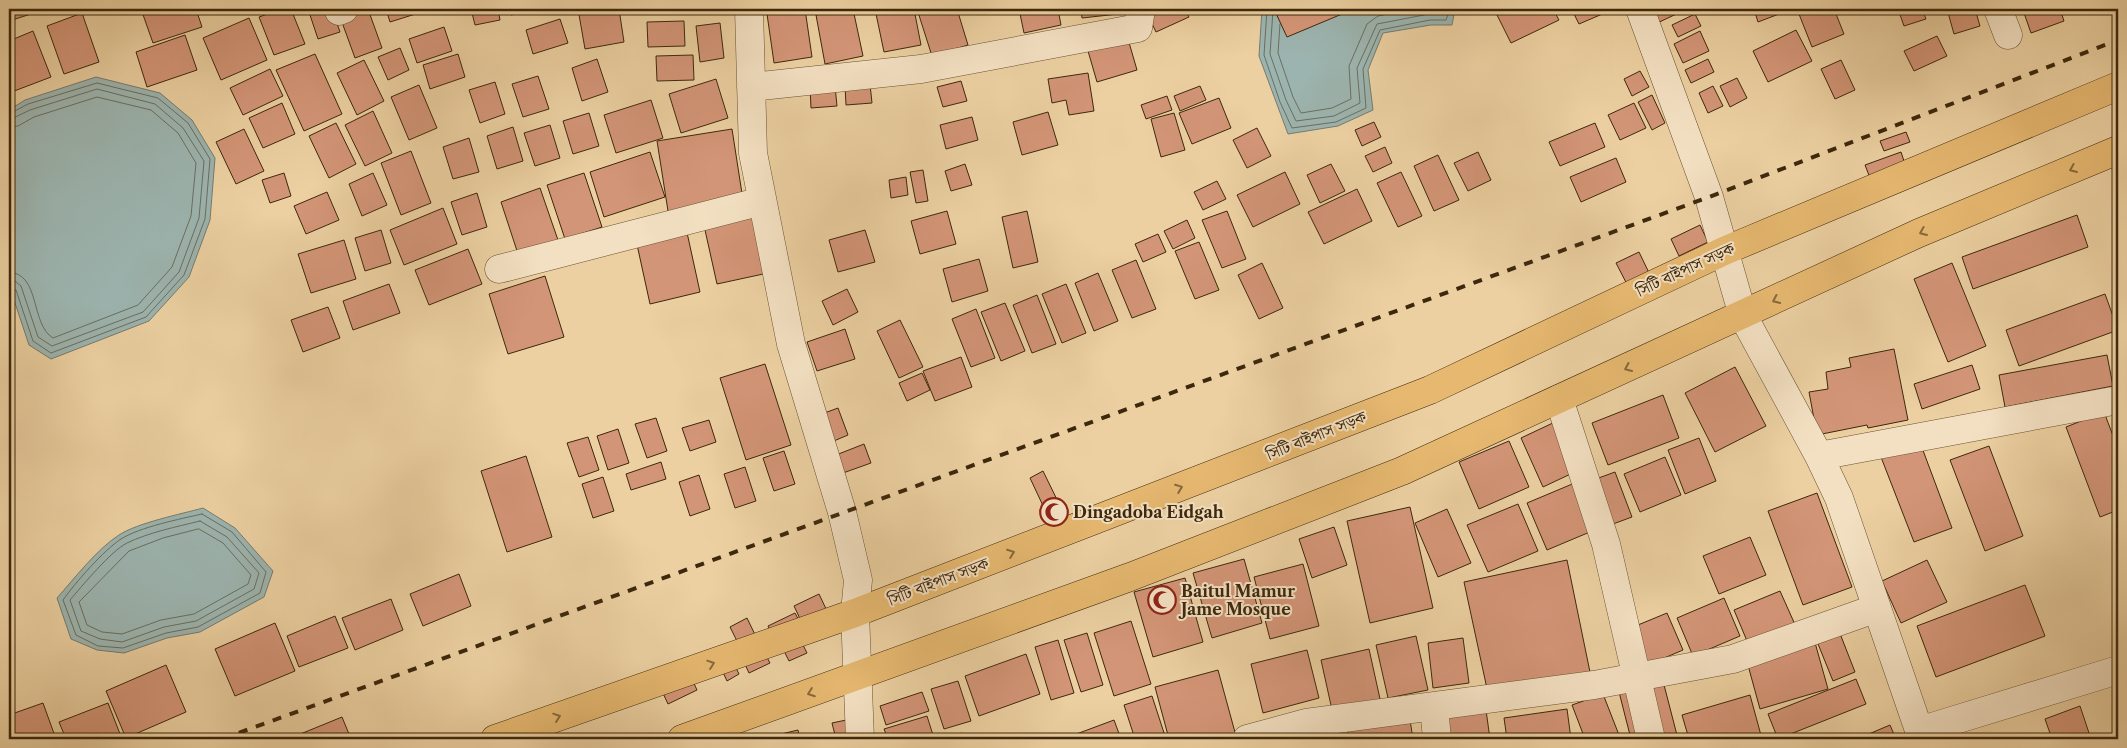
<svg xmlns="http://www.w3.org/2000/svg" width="2127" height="748" viewBox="0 0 2127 748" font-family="'Libre Caslon Text','Noto Serif Bengali',serif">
<rect width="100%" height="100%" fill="#ecd0a1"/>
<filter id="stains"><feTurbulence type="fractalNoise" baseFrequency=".004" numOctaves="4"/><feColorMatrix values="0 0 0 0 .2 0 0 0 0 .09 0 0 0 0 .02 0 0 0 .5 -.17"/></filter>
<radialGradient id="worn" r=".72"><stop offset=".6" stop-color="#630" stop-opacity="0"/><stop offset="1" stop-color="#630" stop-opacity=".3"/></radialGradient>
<!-- water -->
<path fill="#9cb4af" stroke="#767c6e" d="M 1262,9 L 1455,9 L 1452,25 L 1431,25 L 1383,33 L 1368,70 L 1373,110 L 1338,126 L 1288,134 L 1259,56 Z
M 96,77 L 160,93 L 192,120 L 215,158 L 210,220 L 189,277 L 149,321 L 51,359 L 29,345 L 9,285 L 9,110 L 25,100 Z
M 203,508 L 235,528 L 273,571 L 264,597 L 200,632 L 167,638 L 124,653 L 97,650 L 71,639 L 57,598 C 74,579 97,549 119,535 C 137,523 181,514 203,508 Z"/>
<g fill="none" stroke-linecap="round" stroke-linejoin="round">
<!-- shore -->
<path stroke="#6c6e5e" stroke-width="1" d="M 1267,9 L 1264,55 L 1280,102 L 1292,128 L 1336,122 L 1366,108 L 1363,69 L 1380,30 L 1430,20 L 1446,20 L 1450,9
M 1273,10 L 1270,54 L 1286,100 L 1296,121 L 1334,116 L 1360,103 L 1357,68 L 1377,24 L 1429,14 L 1441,14 L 1444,9
M 1280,24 L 1278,53 L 1293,97 L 1301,113 L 1332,108 L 1351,99 L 1349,66 L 1367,24 L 1378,16 L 1413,9
M 9,114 L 28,104 L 97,83 L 158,98 L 188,123 L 210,159 L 205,219 L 184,275 L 146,317 L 51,353 L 33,341 L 16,290 L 9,286
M 9,120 L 30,110 L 97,89 L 155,104 L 183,128 L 204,161 L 199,218 L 179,272 L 143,312 L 52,346 L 38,337 L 21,286 L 15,281 L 9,280
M 9,127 L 18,126 L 34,117 L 97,97 L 151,110 L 178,133 L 196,163 L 191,216 L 172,267 L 138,305 L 53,338 C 30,324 41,274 9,272
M 202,514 L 232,532 L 266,572 L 260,593 L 198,627 L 166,633 L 123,648 L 98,646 L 76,635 L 63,600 C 75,583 104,550 121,539 C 140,527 180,519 202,514 Z
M 200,521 L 227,537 L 259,573 L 254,589 L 196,621 L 164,627 L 122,642 L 100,639 L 81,631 L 70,600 C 82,586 111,551 127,543 C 150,532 176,527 200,521 Z
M 199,529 L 223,543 L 251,575 L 248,584 L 194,614 L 161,620 L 122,634 L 102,632 L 87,625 L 79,602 L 129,551 L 163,538 Z"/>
</g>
<!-- building -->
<path fill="#d39577" stroke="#3d280d" d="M 9,9 L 33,9 L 34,13 L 9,21 Z
M 45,9 L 58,9 L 47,13 Z
M 141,9 L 196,9 L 202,27 L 153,43 Z
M 282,9 L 291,9 L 305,44 L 274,55 L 259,17 Z
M 308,9 L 332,9 L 340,32 L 318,39 Z
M 355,9 L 368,9 L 382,48 L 355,58 L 339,14 Z
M 386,9 L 424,9 L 425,11 L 390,22 Z
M 471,9 L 498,9 L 500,20 L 475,25 Z
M 510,9 L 536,9 L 511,15 Z
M 578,9 L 619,9 L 624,42 L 585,49 Z
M 805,9 L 812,57 L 774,63 L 767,14 Z
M 845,9 L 853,9 L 863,56 L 825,64 L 816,15 Z
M 875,9 L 914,9 L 921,45 L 884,52 Z
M 917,9 L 957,9 L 968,45 L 932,56 Z
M 1019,9 L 1058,9 L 1061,25 L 1024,33 Z
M 1081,9 L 1117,9 L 1118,14 L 1082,18 Z
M 1145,9 L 1185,9 L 1189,17 L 1156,32 Z
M 1274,9 L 1354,9 L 1287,37 Z
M 1494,9 L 1553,9 L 1559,20 L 1511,43 Z
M 1585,9 L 1614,9 L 1579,24 L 1574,14 Z
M 1646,9 L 1687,9 L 1653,25 Z
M 1754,9 L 1777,9 L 1779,14 L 1758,22 Z
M 1797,9 L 1834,9 L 1844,34 L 1812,47 Z
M 1898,9 L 1922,9 L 1926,19 L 1904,26 Z
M 1947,9 L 1975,9 L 1980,26 L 1954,34 Z
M 2035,9 L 2060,9 L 2064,21 L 2031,33 L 2024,13 Z
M 82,13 L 99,62 L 64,74 L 47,26 Z
M 1695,14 L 1701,26 L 1678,37 L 1672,25 Z
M 249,18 L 267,60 L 221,80 L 203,38 Z
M 560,19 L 568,43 L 533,54 L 526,30 Z
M 684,21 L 685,46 L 648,47 L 647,22 Z
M 720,23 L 724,58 L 700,62 L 696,26 Z
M 444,27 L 452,51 L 417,63 L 409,39 Z
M 1796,30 L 1812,61 L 1768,82 L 1753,51 Z
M 33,31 L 51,77 L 9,93 L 9,41 Z
M 1700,31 L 1709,51 L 1683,63 L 1674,44 Z
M 185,35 L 197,70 L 147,87 L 136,52 Z
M 1937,36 L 1947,56 L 1914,71 L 1904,51 Z
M 1128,39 L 1137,70 L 1097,82 L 1088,51 Z
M 400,48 L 409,70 L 388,80 L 378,57 Z
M 315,54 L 342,114 L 304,131 L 276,70 Z
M 458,54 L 465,77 L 430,89 L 423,65 Z
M 693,55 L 694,80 L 657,81 L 656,56 Z
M 597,59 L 608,92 L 582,101 L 572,68 Z
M 1708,59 L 1714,72 L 1691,83 L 1685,70 Z
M 364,60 L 384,101 L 357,115 L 337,73 Z
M 1841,60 L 1855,90 L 1835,99 L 1821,69 Z
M 270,69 L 283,96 L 243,115 L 230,88 Z
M 1640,71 L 1649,87 L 1632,96 L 1624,79 Z
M 1088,73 L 1094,111 L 1069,115 L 1066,100 L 1052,103 L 1048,79 Z
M 538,76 L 549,109 L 523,117 L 512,84 Z
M 1737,78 L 1747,98 L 1730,107 L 1720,86 Z
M 716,79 L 728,118 L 681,133 L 669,94 Z
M 961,81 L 967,101 L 943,107 L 937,87 Z
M 495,82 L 505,114 L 480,123 L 469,90 Z
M 870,84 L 872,103 L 846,105 L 845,86 Z
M 419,85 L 437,128 L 409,140 L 391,97 Z
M 835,86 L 837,106 L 811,108 L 810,88 Z
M 1200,86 L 1206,100 L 1180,111 L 1174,96 Z
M 1713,86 L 1723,106 L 1708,113 L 1699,93 Z
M 1652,95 L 1665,123 L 1652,130 L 1638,102 Z
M 1167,96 L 1172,110 L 1146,119 L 1141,105 Z
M 1219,98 L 1231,128 L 1192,144 L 1179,113 Z
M 651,100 L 663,138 L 616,153 L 604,115 Z
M 282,103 L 295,134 L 263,148 L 249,118 Z
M 1634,103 L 1646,128 L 1620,140 L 1608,115 Z
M 373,111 L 392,153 L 365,166 L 345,125 Z
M 1048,112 L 1058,145 L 1022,155 L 1013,122 Z
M 589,113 L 599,146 L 573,154 L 563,121 Z
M 1174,113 L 1185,150 L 1161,157 L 1151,119 Z
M 972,117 L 978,140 L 946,149 L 940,125 Z
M 1374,122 L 1381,137 L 1362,146 L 1355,130 Z
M 336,123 L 356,164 L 329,178 L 309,136 Z
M 1595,123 L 1605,147 L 1560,166 L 1549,142 Z
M 550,125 L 560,158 L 535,166 L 524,133 Z
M 513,127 L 523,161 L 497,169 L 487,136 Z
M 1257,128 L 1271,156 L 1247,168 L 1233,140 Z
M 244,129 L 264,171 L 236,184 L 216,142 Z
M 732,129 L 743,200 L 668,211 L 657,141 Z
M 1906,132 L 1910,142 L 1884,151 L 1880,141 Z
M 469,138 L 479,172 L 453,179 L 443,147 Z
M 1385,147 L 1392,163 L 1373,172 L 1365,156 Z
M 411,151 L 431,203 L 401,215 L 381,163 Z
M 650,152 L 665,197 L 604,217 L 590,172 Z
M 1478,152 L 1491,180 L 1468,191 L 1454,163 Z
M 1901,152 L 1907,170 L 1872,183 L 1865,165 Z
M 1438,155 L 1459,200 L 1434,211 L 1414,166 Z
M 1616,158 L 1626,182 L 1581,202 L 1570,177 Z
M 965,164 L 972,185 L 951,191 L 945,171 Z
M 1331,164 L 1345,191 L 1320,203 L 1307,175 Z
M 923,170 L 928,201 L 916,203 L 910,172 Z
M 1285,172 L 1300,204 L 1253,227 L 1237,195 Z
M 1401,172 L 1422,216 L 1398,227 L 1377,183 Z
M 284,173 L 291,196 L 270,203 L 262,180 Z
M 373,173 L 387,205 L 362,216 L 349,184 Z
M 584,173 L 602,227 L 565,239 L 547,185 Z
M 906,177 L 908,195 L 891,198 L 889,180 Z
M 1217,181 L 1226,199 L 1203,210 L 1194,192 Z
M 540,188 L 559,243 L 519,257 L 501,202 Z
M 1357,189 L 1372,221 L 1324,244 L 1308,212 Z
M 327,192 L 339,220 L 306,234 L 294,206 Z
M 477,193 L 487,227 L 462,235 L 451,202 Z
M 443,208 L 457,244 L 404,265 L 390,230 Z
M 753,209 L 768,273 L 717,284 L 703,221 Z
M 947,211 L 956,244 L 920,254 L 911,221 Z
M 1027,211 L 1038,262 L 1013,268 L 1002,217 Z
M 1227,211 L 1246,259 L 1222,268 L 1202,220 Z
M 2077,215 L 2088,247 L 1973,289 L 1962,257 Z
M 1187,220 L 1195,238 L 1173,249 L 1164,231 Z
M 1700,225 L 1708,242 L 1679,256 L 1671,239 Z
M 686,228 L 700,292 L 650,304 L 636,240 Z
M 381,230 L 391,263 L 365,271 L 355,238 Z
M 865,230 L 875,262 L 838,272 L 829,240 Z
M 1158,234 L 1166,252 L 1143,262 L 1135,244 Z
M 344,240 L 356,279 L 311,293 L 298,254 Z
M 1199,242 L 1219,290 L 1195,299 L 1175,251 Z
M 468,249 L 482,284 L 429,305 L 415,270 Z
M 1639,252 L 1652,279 L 1630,290 L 1616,263 Z
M 979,259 L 988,291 L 952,302 L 943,269 Z
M 1136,260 L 1156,309 L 1132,318 L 1112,270 Z
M 1262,263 L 1283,308 L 1259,319 L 1238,275 Z
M 1952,263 L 1986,346 L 1948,362 L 1914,279 Z
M 1098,273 L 1118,321 L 1094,331 L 1075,283 Z
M 545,276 L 564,337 L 508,354 L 489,294 Z
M 389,284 L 400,313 L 353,330 L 343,301 Z
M 1066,284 L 1086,333 L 1062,343 L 1042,294 Z
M 847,289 L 858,312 L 833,325 L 822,301 Z
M 2105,294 L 2118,330 L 2019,366 L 2006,330 Z
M 1037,295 L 1056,344 L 1032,353 L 1013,305 Z
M 1005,303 L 1025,351 L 1001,361 L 981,312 Z
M 328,307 L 340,338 L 303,352 L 291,320 Z
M 976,309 L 995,358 L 971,367 L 952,319 Z
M 900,320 L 923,367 L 899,378 L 877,331 Z
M 845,329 L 855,359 L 817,371 L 807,342 Z
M 1894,349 L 1908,420 L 1868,428 L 1867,425 L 1817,435 L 1809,392 L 1828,389 L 1826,372 L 1851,367 L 1849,358 Z
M 2107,355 L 2113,386 L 2005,407 L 1999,375 Z
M 961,357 L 972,387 L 935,401 L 923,371 Z
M 765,364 L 791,445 L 746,460 L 720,378 Z
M 1972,365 L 1980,389 L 1922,409 L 1914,384 Z
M 1735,367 L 1766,426 L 1715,452 L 1685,393 Z
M 922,373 L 930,390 L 907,401 L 899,383 Z
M 1663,395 L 1679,438 L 1608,465 L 1592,423 Z
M 838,408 L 848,435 L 829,443 L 819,415 Z
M 2104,412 L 2118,449 L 2118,510 L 2100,517 L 2066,427 Z
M 1572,414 L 1594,463 L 1543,487 L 1521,438 Z
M 656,418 L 667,451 L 647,458 L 635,424 Z
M 709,420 L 716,442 L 690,451 L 682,428 Z
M 618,429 L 629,463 L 608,470 L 597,436 Z
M 588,437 L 599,470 L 579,477 L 567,443 Z
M 1918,437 L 1952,528 L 1914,542 L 1879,452 Z
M 1699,438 L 1716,481 L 1685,494 L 1668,450 Z
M 1509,441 L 1529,487 L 1479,509 L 1459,462 Z
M 864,444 L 871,463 L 843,473 L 836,455 Z
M 1989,446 L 2023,536 L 1985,551 L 1950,460 Z
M 784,451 L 795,484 L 774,491 L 763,458 Z
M 526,456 L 552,537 L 507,552 L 481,471 Z
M 1665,457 L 1681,495 L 1640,512 L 1624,474 Z
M 661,462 L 666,479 L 631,490 L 626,474 Z
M 745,467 L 756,501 L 735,508 L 724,474 Z
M 1043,471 L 1067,520 L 1053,527 L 1030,478 Z
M 1615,472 L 1632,517 L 1602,528 L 1585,483 Z
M 699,475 L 710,509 L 690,516 L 679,482 Z
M 603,477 L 614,511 L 593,518 L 582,484 Z
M 1577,482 L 1597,529 L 1547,550 L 1527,503 Z
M 1817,493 L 1852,587 L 1803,605 L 1768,511 Z
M 1518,504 L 1538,551 L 1488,572 L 1467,525 Z
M 1410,507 L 1433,608 L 1370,623 L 1347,521 Z
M 1447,509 L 1471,563 L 1438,577 L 1415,523 Z
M 1334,527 L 1347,565 L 1312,578 L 1299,539 Z
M 1750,537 L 1766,575 L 1719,594 L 1703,556 Z
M 1244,559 L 1262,623 L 1212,638 L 1193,573 Z
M 1567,560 L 1591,677 L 1489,698 L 1464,582 Z
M 1927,560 L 1947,602 L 1901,623 L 1882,581 Z
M 1303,564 L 1319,626 L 1270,639 L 1254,577 Z
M 459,574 L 471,606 L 423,626 L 410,594 Z
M 1185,578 L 1203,642 L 1153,657 L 1134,592 Z
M 2025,585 L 2045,636 L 1936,677 L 1917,626 Z
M 1780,591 L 1797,629 L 1750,648 L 1734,610 Z
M 819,594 L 836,630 L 811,642 L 794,606 Z
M 1724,598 L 1740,636 L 1693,656 L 1677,618 Z
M 391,599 L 403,630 L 355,650 L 342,618 Z
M 795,613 L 803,628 L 775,641 L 768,626 Z
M 1667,613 L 1683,650 L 1636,670 L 1621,632 Z
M 335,616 L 348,648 L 299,667 L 287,636 Z
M 747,618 L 760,645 L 743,653 L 730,627 Z
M 1131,621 L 1151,684 L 1114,696 L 1094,633 Z
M 275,623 L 295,671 L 235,696 L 215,649 Z
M 1839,631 L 1855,672 L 1833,681 L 1816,639 Z
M 1087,633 L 1103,685 L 1081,692 L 1064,640 Z
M 1416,636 L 1428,690 L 1388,698 L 1376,645 Z
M 1463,638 L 1469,683 L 1433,688 L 1428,643 Z
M 1814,639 L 1828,689 L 1760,709 L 1746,658 Z
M 1058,640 L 1074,693 L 1051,700 L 1035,647 Z
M 801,641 L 807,653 L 789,661 L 783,649 Z
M 1369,649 L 1382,708 L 1334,719 L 1321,660 Z
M 763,650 L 770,663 L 749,673 L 743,660 Z
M 1307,650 L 1319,698 L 1263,713 L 1251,664 Z
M 1026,654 L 1040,694 L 979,716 L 965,676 Z
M 733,662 L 739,674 L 727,681 L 721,668 Z
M 166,665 L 186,712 L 126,738 L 106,691 Z
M 1218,670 L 1236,736 L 1224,739 L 1169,739 L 1155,687 Z
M 691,677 L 697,690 L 668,704 L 662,691 Z
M 1856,679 L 1866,704 L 1778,739 L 1768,714 Z
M 958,681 L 971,721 L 944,729 L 931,689 Z
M 1663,681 L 1678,739 L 1631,739 L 1619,692 Z
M 922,692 L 929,711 L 886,725 L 880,706 Z
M 1603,694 L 1619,735 L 1607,739 L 1585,739 L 1572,705 Z
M 1750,695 L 1762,739 L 1689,739 L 1682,715 Z
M 1152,696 L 1166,739 L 1135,739 L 1124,705 Z
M 43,703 L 56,739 L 9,739 L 9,715 Z
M 108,703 L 120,734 L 108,739 L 66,739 L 59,722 Z
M 2080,706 L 2091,739 L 2052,739 L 2045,719 Z
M 1567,709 L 1571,739 L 1507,739 L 1504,718 Z
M 1486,710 L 1490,739 L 1426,739 L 1423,719 Z
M 870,715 L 875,739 L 836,739 L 832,723 Z
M 927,716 L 933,735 L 920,739 L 888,739 L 884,729 Z
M 342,717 L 351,739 L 294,739 L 293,737 Z
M 1114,720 L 1121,739 L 1063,739 Z
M 1410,720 L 1413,739 L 1349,739 L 1347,729 Z
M 1890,725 L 1896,739 L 1857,739 Z
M 1334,726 L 1336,739 L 1272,739 Z
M 798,730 L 800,739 L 760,739 Z
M 962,733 L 963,739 L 942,739 Z"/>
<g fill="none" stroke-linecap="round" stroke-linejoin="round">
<defs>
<path id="minor" d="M 749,9 L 753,153 L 791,344 L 842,512 L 858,580 L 855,613 L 860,739
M 1640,9 L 1709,197 L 1743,316 L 1819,456 L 1839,498 L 1922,739
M 1998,9 L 2008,35
M 339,11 L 344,9
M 751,87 L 921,69 L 1138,28 L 1141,9
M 499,269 L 762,201
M 1559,399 L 1606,544 L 1651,739
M 1819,456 L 2118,400
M 1434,707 L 1437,739
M 1919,731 L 2118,670
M 1247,739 L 1306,723 L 1594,685 L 1733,659 L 1877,608"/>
<path id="major" d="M 495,739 L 855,613 L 1430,390 L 1724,251 L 2118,86
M 682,739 L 1130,577 L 1402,471 L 1919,233 L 2118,150"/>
</defs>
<!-- minor casing -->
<use href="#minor" stroke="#695232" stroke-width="29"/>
<!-- major casing -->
<use href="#major" stroke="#3d280d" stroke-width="29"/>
<!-- minor -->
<use href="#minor" stroke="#f3e0c2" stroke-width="28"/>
<!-- major -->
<use href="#major" stroke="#e6b870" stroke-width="28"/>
<!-- rail -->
<path stroke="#3d280d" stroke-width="4" stroke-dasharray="9 9" stroke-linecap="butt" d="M 222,739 L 1709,197 L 2118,40"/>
</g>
<!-- one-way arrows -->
<defs><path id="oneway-chevron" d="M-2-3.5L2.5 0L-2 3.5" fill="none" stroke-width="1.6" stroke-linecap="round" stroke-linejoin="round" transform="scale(1.25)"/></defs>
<g stroke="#89693a">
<use href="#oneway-chevron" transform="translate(2073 169) rotate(157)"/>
<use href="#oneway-chevron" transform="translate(1923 232) rotate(157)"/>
<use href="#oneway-chevron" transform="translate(1776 300) rotate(155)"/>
<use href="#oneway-chevron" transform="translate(1628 368) rotate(156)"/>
<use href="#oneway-chevron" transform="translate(1179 488) rotate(-21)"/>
<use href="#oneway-chevron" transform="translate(1011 553) rotate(-21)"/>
<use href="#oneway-chevron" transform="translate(711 664) rotate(-19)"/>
<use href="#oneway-chevron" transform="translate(811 693) rotate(160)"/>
<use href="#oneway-chevron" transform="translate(557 717) rotate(-19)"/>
</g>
<!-- icons -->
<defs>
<symbol id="mosque-ring" viewBox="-11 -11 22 22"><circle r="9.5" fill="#f3e0c2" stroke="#8f2418" stroke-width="1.5"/><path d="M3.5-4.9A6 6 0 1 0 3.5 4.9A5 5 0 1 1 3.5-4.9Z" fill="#8f2418"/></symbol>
</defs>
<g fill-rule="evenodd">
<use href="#mosque-ring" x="1038" y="496" width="32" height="32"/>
<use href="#mosque-ring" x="1146" y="584" width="32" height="32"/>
</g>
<g text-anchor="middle" stroke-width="4" stroke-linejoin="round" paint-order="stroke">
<!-- street labels -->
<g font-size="16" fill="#3d280d" stroke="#f3e0c2">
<text transform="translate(1685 269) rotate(-25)" y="6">সিটি বাইপাস সড়ক</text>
<text transform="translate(1316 435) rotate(-22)" y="6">সিটি বাইপাস সড়ক</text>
<text transform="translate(938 581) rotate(-21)" y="6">সিটি বাইপাস সড়ক</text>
</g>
<!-- poi labels -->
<g font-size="16" font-weight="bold" fill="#3d280d" stroke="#f3e0c2" text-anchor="start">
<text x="1073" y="518">Dingadoba Eidgah</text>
<text x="1181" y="597">Baitul Mamur<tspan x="1181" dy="18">Jame Mosque</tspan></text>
</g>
</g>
<!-- margin -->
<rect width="2127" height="748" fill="none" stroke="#ecd0a1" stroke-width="30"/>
<rect x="10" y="10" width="2107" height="728" fill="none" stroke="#3d280d" stroke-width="2.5"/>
<rect x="15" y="15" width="2097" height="718" fill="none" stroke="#3d280d"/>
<rect width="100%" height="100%" filter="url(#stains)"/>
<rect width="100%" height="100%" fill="url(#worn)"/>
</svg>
